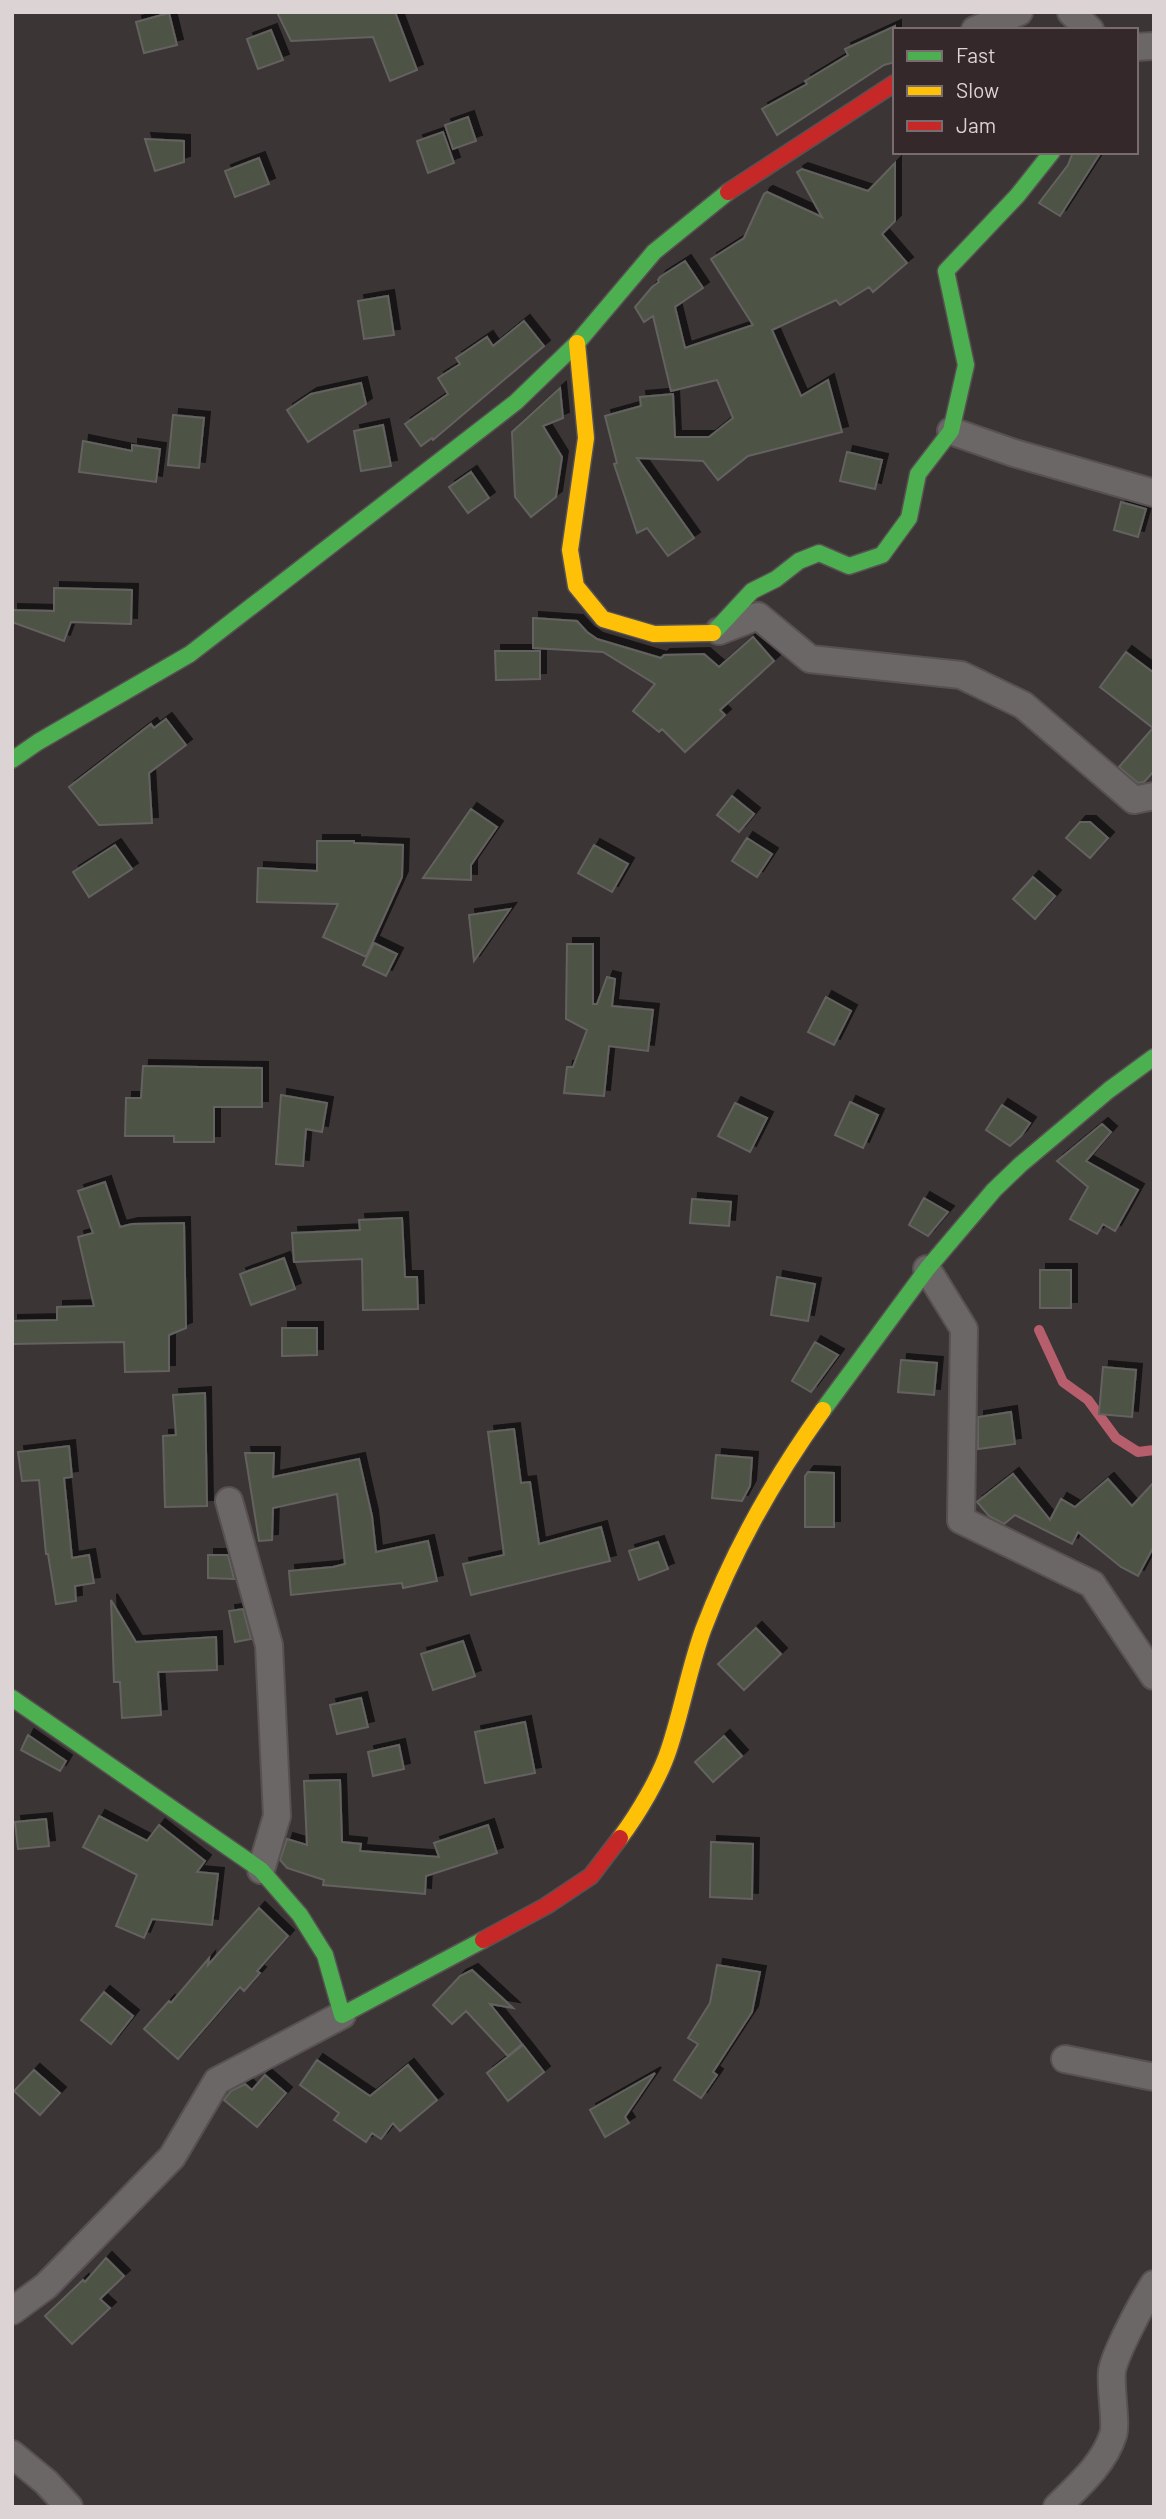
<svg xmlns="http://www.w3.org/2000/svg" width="1166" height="2519" viewBox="0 0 1166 2519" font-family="Barlow,sans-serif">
<defs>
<filter id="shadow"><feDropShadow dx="6" dy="-6" stdDeviation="0" flood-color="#0009"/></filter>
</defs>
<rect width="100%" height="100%" fill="#3c3536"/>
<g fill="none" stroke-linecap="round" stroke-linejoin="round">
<!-- stream -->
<path stroke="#b65e6c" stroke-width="10" d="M 1039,1330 L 1063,1382 L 1088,1400 L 1116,1438 L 1138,1452 L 1154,1450"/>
</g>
<!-- building -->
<path fill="#4e5244" stroke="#646260" stroke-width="2" filter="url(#shadow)" d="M 277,12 L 395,12 L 417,70 L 390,81 L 373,37 L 291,41 Z
M 169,13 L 177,45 L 144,53 L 136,22 Z
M 895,26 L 895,62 L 884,65 L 777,135 L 762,109 L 807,84 L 805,81 L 848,55 L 845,49 Z
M 271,30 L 283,60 L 258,69 L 247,39 Z
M 468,117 L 476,141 L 453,149 L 445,125 Z
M 443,132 L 454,163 L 428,173 L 417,141 Z
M 145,139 L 184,141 L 184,162 L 155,171 Z
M 1073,152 L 1101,152 L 1060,216 L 1039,203 L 1068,165 Z
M 259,158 L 269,184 L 235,197 L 225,171 Z
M 895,163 L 895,221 L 882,234 L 907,263 L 873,292 L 869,287 L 840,305 L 836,300 L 772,330 L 801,396 L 828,380 L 842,432 L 748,456 L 718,480 L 703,461 L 637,458 L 694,538 L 668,556 L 647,528 L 637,533 L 614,464 L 617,463 L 605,416 L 641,406 L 640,397 L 673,394 L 675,437 L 709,437 L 733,418 L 717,380 L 671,391 L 653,316 L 644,322 L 635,307 L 652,287 L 659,282 L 658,280 L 660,277 L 685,261 L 703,288 L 675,307 L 685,348 L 753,325 L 711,259 L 744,238 L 764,194 L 767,192 L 822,217 L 797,172 L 802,169 L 868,191 Z
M 388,296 L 394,335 L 364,339 L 358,301 Z
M 524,321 L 544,346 L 433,440 L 432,438 L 421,446 L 405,424 L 448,394 L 438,378 L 460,364 L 456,358 L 487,337 L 493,346 Z
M 361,383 L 366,404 L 308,442 L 287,410 L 311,394 Z
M 560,388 L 563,418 L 543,426 L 562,457 L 556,497 L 531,517 L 515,497 L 512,432 Z
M 173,415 L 204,418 L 199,468 L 168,465 Z
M 383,425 L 391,466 L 361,471 L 354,431 Z
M 83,441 L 132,451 L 132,445 L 160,449 L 156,482 L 79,472 Z
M 847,452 L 882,460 L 875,489 L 840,481 Z
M 471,472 L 489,498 L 468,513 L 449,487 Z
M 1121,502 L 1146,509 L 1138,537 L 1114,530 Z
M 54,588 L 132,590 L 131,624 L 71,622 L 64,641 L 12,622 L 12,610 L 54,611 Z
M 533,618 L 577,621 L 587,632 L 597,639 L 661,658 L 664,655 L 704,654 L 719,667 L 753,637 L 774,661 L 720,710 L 725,715 L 685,752 L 662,729 L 659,732 L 633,711 L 655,684 L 603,652 L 533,648 Z
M 495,651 L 540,651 L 540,679 L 496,680 Z
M 1126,652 L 1154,673 L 1154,771 L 1144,782 L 1138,783 L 1119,767 L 1153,728 L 1100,687 Z
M 166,719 L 186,745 L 149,773 L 152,823 L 99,825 L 69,787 L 151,724 L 154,728 Z
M 732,796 L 754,814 L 739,832 L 717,815 Z
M 471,809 L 497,827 L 471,865 L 471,880 L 423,878 Z
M 1080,822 L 1090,822 L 1108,838 L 1090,858 L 1066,838 Z
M 747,838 L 772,854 L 757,877 L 732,861 Z
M 317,841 L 354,841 L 354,843 L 403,845 L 402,877 L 366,957 L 323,937 L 338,904 L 257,902 L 258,868 L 317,871 Z
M 115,845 L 132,869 L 89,897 L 73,872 Z
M 594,845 L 628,864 L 612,892 L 578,873 Z
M 1033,877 L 1055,896 L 1035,919 L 1013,899 Z
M 510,909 L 474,961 L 469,915 Z
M 374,943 L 397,954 L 386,976 L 363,965 Z
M 567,944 L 593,944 L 593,1004 L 597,1004 L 607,977 L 615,979 L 612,1006 L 653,1010 L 648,1051 L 609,1046 L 604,1096 L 564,1093 L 567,1067 L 573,1067 L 587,1030 L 566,1019 Z
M 826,997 L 851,1011 L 834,1045 L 808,1032 Z
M 143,1066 L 262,1068 L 262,1107 L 214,1107 L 214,1142 L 174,1142 L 174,1136 L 125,1136 L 126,1098 L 141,1098 Z
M 281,1095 L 327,1103 L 322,1132 L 306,1129 L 303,1166 L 276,1164 Z
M 850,1102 L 878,1115 L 863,1148 L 835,1135 Z
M 735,1103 L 767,1118 L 750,1152 L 718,1136 Z
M 1002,1105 L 1030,1123 L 1021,1136 L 1010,1146 L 986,1130 Z
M 1102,1124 L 1111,1132 L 1086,1161 L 1138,1190 L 1115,1231 L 1103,1224 L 1097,1234 L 1070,1219 L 1088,1187 L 1057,1161 Z
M 105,1182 L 120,1227 L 132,1224 L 184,1223 L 186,1328 L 169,1335 L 169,1371 L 125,1372 L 124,1342 L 12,1344 L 12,1321 L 57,1320 L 57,1307 L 94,1306 L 78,1237 L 93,1233 L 78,1191 Z
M 924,1198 L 948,1212 L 928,1236 L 909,1225 Z
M 692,1199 L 731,1202 L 729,1226 L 690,1223 Z
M 402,1218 L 405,1277 L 417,1277 L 418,1309 L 363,1310 L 362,1259 L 294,1262 L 292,1233 L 360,1230 L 359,1220 Z
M 284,1258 L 295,1289 L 251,1305 L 240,1274 Z
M 1040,1270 L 1071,1270 L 1071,1308 L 1040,1308 Z
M 777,1277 L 815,1284 L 808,1321 L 771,1315 Z
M 282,1328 L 317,1328 L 317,1355 L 282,1356 Z
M 815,1342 L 838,1355 L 811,1392 L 792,1381 Z
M 901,1360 L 937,1363 L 934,1395 L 898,1392 Z
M 1103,1367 L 1136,1370 L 1132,1417 L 1099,1414 Z
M 205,1393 L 207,1506 L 165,1507 L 163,1436 L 176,1435 L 173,1395 Z
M 1011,1412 L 1015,1444 L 978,1449 L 978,1417 Z
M 514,1429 L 521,1483 L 530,1482 L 539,1544 L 601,1527 L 610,1561 L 471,1595 L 463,1564 L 504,1555 L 488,1432 Z
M 69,1446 L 72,1477 L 64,1478 L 72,1558 L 89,1555 L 94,1583 L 75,1586 L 76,1601 L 56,1604 L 48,1554 L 46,1554 L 39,1480 L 22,1481 L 18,1452 Z
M 245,1453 L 274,1453 L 273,1477 L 359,1459 L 372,1516 L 376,1552 L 428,1541 L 437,1581 L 403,1588 L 402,1583 L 291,1595 L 289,1571 L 333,1567 L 345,1564 L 337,1494 L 273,1508 L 272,1540 L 259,1541 Z
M 716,1455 L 752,1458 L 750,1486 L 742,1501 L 712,1498 Z
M 808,1472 L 834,1473 L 834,1527 L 805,1527 L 805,1476 Z
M 1013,1474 L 1050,1520 L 1061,1499 L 1075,1507 L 1108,1479 L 1132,1506 L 1154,1482 L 1154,1546 L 1138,1576 L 1121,1567 L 1078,1532 L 1072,1544 L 1015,1515 L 1004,1524 L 989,1516 L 977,1502 Z
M 658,1542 L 668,1569 L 639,1580 L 629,1551 Z
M 208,1555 L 228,1555 L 234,1579 L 208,1578 Z
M 111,1600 L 136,1642 L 216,1637 L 217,1670 L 158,1672 L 161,1715 L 122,1718 L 120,1682 L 114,1682 Z
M 243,1609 L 251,1639 L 235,1642 L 229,1611 Z
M 756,1628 L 781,1654 L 744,1690 L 718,1664 Z
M 463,1641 L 475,1676 L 433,1690 L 421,1654 Z
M 361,1698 L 368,1727 L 337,1734 L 330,1705 Z
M 525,1722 L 535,1773 L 485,1783 L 475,1732 Z
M 28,1735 L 66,1761 L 60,1771 L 21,1750 Z
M 724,1736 L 742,1756 L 713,1782 L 695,1762 Z
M 399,1745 L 404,1769 L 373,1776 L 368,1752 Z
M 340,1780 L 342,1842 L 361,1844 L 360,1851 L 439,1857 L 434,1843 L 488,1825 L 497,1853 L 426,1876 L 425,1894 L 323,1885 L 324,1880 L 287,1868 L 280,1860 L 287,1839 L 307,1845 L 304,1781 Z
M 99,1816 L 147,1841 L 159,1825 L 205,1861 L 197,1872 L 218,1874 L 212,1925 L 152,1919 L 144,1938 L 116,1926 L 137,1875 L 83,1847 Z
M 46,1819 L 49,1846 L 18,1849 L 15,1822 Z
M 711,1842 L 753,1844 L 752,1899 L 710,1897 Z
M 259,1908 L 288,1936 L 257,1971 L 260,1973 L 244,1991 L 240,1987 L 178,2059 L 144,2029 L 169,2001 L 171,2003 L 209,1958 L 208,1965 Z
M 717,1965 L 760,1972 L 752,2012 L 713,2072 L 717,2075 L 701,2098 L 674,2080 L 698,2044 L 688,2038 L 710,2003 Z
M 472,1970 L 513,2008 L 490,2004 L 522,2044 L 508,2056 L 466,2011 L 452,2024 L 433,2005 L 460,1976 Z
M 104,1992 L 133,2016 L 111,2044 L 81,2020 Z
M 523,2045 L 544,2072 L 508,2101 L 487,2073 Z
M 317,2060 L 370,2096 L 408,2065 L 437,2100 L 400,2131 L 393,2123 L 381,2139 L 372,2133 L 366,2142 L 334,2120 L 339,2113 L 300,2085 Z
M 34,2070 L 60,2093 L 40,2115 L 14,2091 Z
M 655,2073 L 625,2117 L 629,2123 L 605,2137 L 590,2110 Z
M 265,2075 L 286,2093 L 257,2127 L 224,2100 L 231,2091 L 245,2084 L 252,2090 Z
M 106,2258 L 124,2276 L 100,2299 L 110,2308 L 72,2344 L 45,2316 L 83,2280 L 85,2282 Z"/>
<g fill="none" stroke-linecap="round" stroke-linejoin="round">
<defs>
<path id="street" d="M 1071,12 L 1090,30
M 975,30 L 1019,12
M 1136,47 L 1154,46
M 951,431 L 1014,453 L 1154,493
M 719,631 L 758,616 L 810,659 L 961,675 L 1023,705 L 1134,800 L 1154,796
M 927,1269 L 964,1329 L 961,1520 L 1092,1584 L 1154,1676
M 229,1501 L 269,1645 L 277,1816 L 261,1870
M 1065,2059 L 1154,2077
M 12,2311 L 46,2286 L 172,2157 L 217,2081 L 342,2015
M 12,2454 L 46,2482 L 69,2507
M 1057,2507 C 1078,2486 1104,2464 1113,2435 C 1117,2424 1110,2388 1112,2371 C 1115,2353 1143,2301 1154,2284"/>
<path id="fast" d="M 713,633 L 752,591 L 776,579 L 799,561 L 819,553 L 849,566 L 882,555 L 909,518 L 918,474 L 951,431 L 966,365 L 946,271 L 1017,196 L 1052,152
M 12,760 L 38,742 L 190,654 L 516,402 L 577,343 L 654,252 L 728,192
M 823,1410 L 927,1269 L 994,1190 L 1020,1165 L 1109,1090 L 1154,1057
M 12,1698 L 261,1870 L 300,1915 L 325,1955 L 342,2015 L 483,1940"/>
<path id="slow" d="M 577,343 L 586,438 L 570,550 L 576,586 L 603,619 L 654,634 L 713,633
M 620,1838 C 638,1814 660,1777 669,1749 C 682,1710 689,1669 703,1630 C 732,1553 775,1477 823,1410"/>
<path id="jam" d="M 728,192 L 895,83
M 483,1940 L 546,1906 L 591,1876 L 620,1838"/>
</defs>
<!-- street casing -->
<use href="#street" stroke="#585152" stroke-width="30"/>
<!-- fast casing -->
<use href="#fast" stroke="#585152" stroke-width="19"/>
<!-- slow casing -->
<use href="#slow" stroke="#585152" stroke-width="19"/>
<!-- jam casing -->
<use href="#jam" stroke="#585152" stroke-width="19"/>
<!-- street -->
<use href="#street" stroke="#6c6767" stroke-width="26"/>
<!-- fast -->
<use href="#fast" stroke="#4caf50" stroke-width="16"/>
<!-- slow -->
<use href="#slow" stroke="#ffc107" stroke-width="16"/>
<!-- jam -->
<use href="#jam" stroke="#c62828" stroke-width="16"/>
</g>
<!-- border -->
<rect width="1166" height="2519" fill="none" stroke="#dcd3d4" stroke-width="28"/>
<!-- legend -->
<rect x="893" y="28" width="245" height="126" fill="#35282a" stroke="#786c6e" stroke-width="2"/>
<rect x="907" y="51" width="35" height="10" fill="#4caf50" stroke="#786c6e" stroke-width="2"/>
<text x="956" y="63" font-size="21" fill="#dcd3d4">Fast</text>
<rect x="907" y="86" width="35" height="10" fill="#ffc107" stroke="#786c6e" stroke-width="2"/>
<text x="956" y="98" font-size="21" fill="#dcd3d4">Slow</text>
<rect x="907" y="121" width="35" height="10" fill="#c62828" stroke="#786c6e" stroke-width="2"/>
<text x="956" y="133" font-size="21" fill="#dcd3d4">Jam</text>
</svg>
